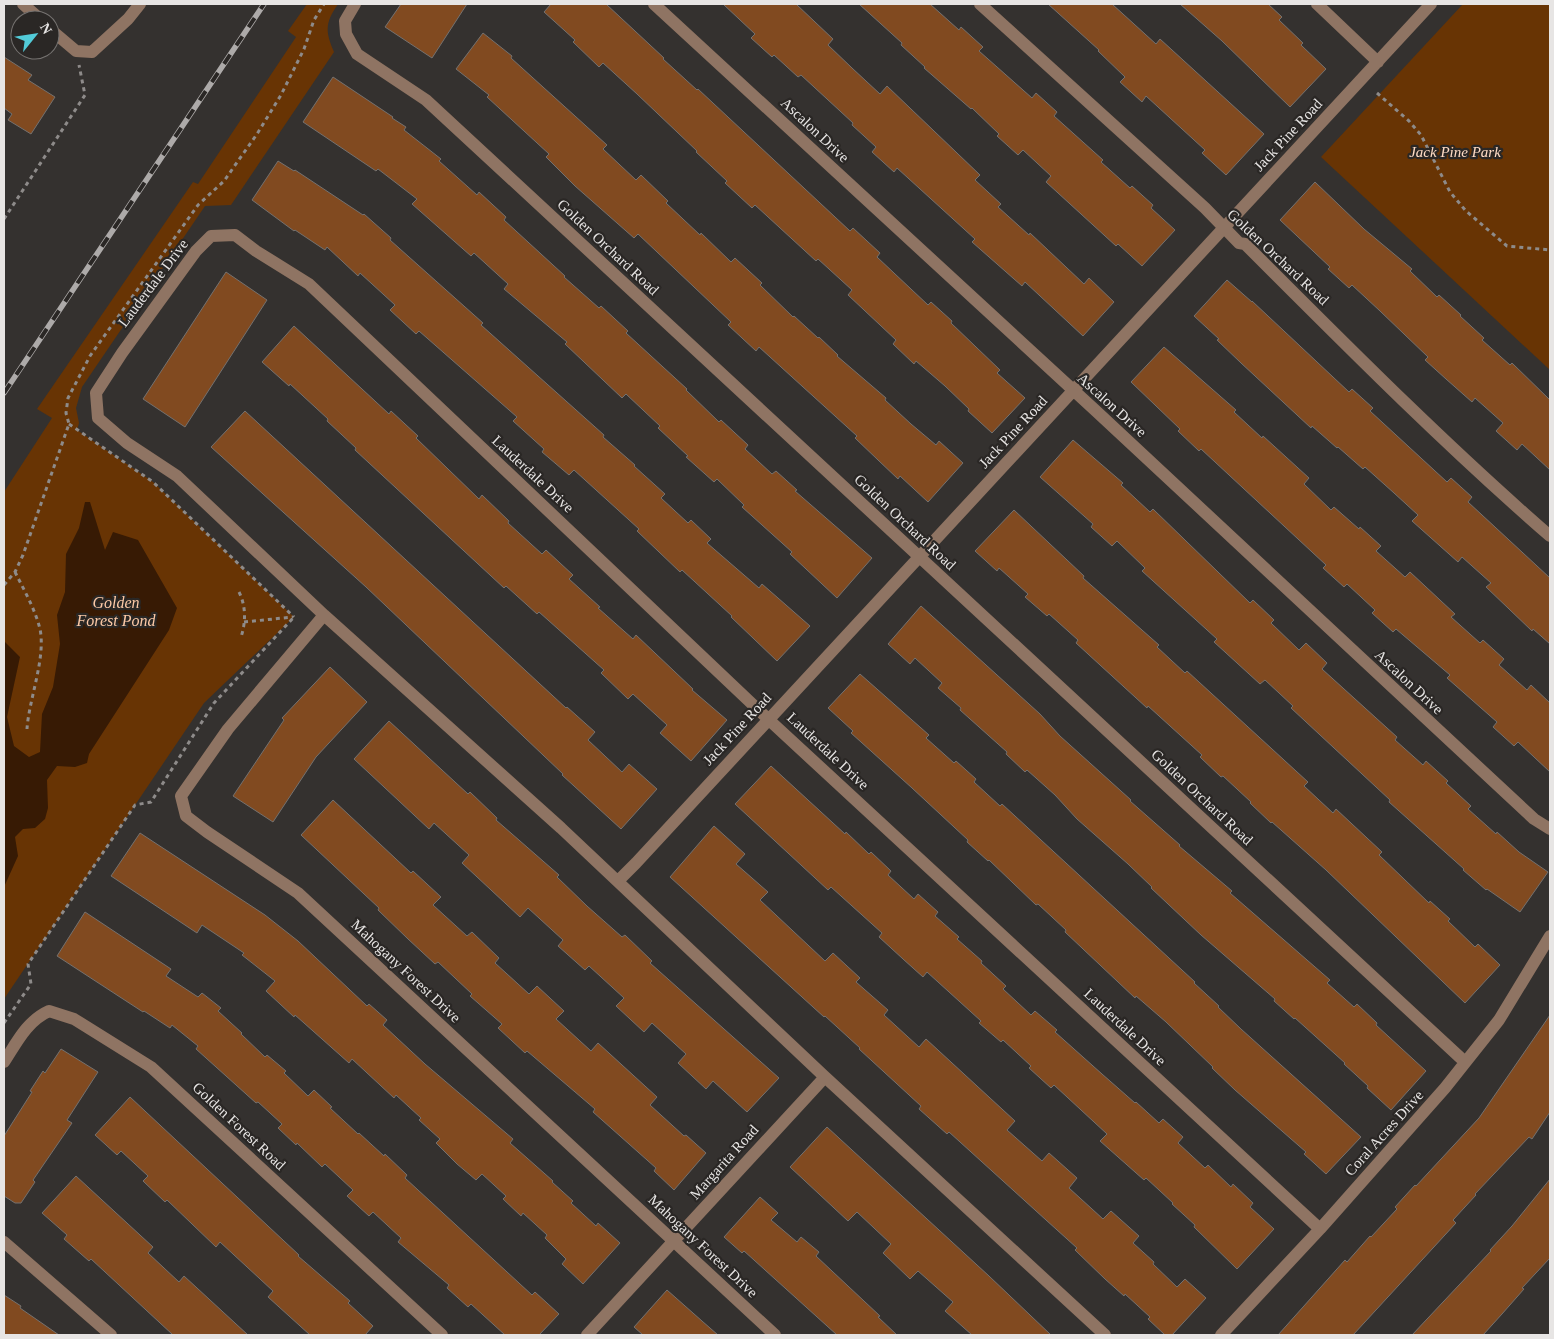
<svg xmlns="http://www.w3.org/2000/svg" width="1554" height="1339" viewBox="0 0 1554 1339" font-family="'Times New Roman',serif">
<rect width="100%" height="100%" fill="#34312f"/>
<!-- green -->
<path fill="#683404" d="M 307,4 L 338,4 C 325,23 325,31 334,52 L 231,205 L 205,206 L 82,387 L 76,408 L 79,423 L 77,430 L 153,482 L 294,617 L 204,703 L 4,999 L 4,492 L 52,418 L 37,409 L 193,182 L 198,184 L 296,37 L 288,31 Z
M 1463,4 L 1550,4 L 1550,370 L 1321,157 Z"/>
<!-- water -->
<path fill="#371a04" d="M 85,502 L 90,502 L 105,550 L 113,532 L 138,540 L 177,608 L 169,630 L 89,754 L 87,763 L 75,767 L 57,766 L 47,780 L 48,808 L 45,819 L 35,828 L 23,829 L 15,837 L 18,856 L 4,887 L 4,643 L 5,642 L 20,657 L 7,717 L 14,746 L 29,757 L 40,752 L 42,714 L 53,687 L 60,644 L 57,615 L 65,592 L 66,554 L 79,528 Z"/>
<!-- building -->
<path fill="#814a20" stroke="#74716f" d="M 401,4 L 467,4 L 432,58 L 385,27 Z
M 551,4 L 606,4 L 664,58 L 663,59 L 697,90 L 698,89 L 850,231 L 853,228 L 880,253 L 877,257 L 928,305 L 931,302 L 952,321 L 951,323 L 1000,370 L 997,373 L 1025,398 L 992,433 L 968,411 L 969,409 L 945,386 L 916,361 L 914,364 L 893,344 L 896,340 L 848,295 L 852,290 L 818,259 L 816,261 L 755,205 L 752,208 L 725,183 L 727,181 L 696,152 L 697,151 L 637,94 L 603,63 L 599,67 L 573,42 L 575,40 L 544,12 Z
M 723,4 L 796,4 L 833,39 L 828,45 L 852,68 L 880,94 L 887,86 L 980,175 L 975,180 L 1001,204 L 998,207 L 1029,235 L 1030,233 L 1084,284 L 1089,278 L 1114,302 L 1083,336 L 1025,282 L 1022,286 L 972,242 L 975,239 L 897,168 L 894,172 L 872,152 L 876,147 L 852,125 L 853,123 L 801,75 L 798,77 L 774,55 L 772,57 L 751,38 L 755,34 Z
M 859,4 L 930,4 L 959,30 L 961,27 L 983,47 L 979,51 L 1032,98 L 1036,93 L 1057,112 L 1054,116 L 1103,160 L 1101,162 L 1130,188 L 1132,186 L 1153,205 L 1151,208 L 1175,230 L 1142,266 L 1118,244 L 1116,246 L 1046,182 L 1051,176 L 1023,150 L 1018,155 L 997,136 L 999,134 L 972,108 L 971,109 L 924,68 L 925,67 L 901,45 L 902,43 Z
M 1048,4 L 1112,4 L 1156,44 L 1160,39 L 1264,134 L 1226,175 L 1202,153 L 1205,150 L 1146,96 L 1142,102 L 1120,82 L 1125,77 L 1098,51 L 1099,50 Z
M 1180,4 L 1268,4 L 1282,17 L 1279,20 L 1303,43 L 1301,45 L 1326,69 L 1290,107 L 1222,41 Z
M 483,33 L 512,56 L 511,58 L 607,145 L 603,149 L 636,180 L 641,175 L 668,201 L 666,203 L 700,235 L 701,233 L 731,262 L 735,258 L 762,283 L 760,285 L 793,317 L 794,316 L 818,338 L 819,337 L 838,355 L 837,356 L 886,398 L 885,400 L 911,424 L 936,445 L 939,441 L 963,463 L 928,502 L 900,476 L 898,479 L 878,460 L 855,438 L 857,436 L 759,347 L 756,351 L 728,325 L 731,322 L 638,234 L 634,238 L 575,186 L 546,157 L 549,154 L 487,97 L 489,95 L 456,69 Z
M 4,57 L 32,75 L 28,80 L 55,97 L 31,134 L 8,120 L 12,114 L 4,108 Z
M 333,77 L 393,117 L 392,118 L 406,127 L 404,130 L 441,159 L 439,161 L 477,195 L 479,192 L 506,217 L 504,220 L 565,276 L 564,277 L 599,308 L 601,306 L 628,331 L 626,333 L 687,389 L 686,390 L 719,422 L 721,420 L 748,445 L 745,449 L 772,474 L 776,471 L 797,490 L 795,491 L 872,558 L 837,598 L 790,554 L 792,552 L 742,507 L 744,505 L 717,479 L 714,482 L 686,457 L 688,456 L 658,428 L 660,426 L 626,394 L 622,398 L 565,344 L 567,342 L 504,289 L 508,284 L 474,253 L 471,256 L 412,204 L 417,199 L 378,169 L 376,171 L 303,122 Z
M 278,161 L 294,171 L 295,170 L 363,215 L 364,214 L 391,238 L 390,240 L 483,323 L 481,325 L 604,435 L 603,437 L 635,465 L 634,466 L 665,494 L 661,498 L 688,523 L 691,520 L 711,539 L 707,543 L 759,588 L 762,584 L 810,626 L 777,661 L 731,617 L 732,616 L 682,570 L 680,572 L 637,531 L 639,529 L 574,470 L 569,475 L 542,452 L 544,449 L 513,421 L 517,417 L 419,331 L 416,334 L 390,310 L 395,305 L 360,273 L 358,276 L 327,247 L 325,250 L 295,230 L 294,231 L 252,200 Z
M 1315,182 L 1364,229 L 1412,269 L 1410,271 L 1437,297 L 1439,295 L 1461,315 L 1460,316 L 1484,338 L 1482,340 L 1510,365 L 1512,363 L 1550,400 L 1550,470 L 1522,444 L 1517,450 L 1496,431 L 1503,423 L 1475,398 L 1472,402 L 1446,379 L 1425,360 L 1428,357 L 1380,311 L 1352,285 L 1349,288 L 1328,269 L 1330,267 L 1280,220 Z
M 226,272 L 267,300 L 185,427 L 143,399 Z
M 1227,280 L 1252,302 L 1252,301 L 1349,392 L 1352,389 L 1373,408 L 1370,411 L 1447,482 L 1451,478 L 1472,497 L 1468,502 L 1550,578 L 1550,644 L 1533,629 L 1532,631 L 1486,587 L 1491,583 L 1462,557 L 1458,562 L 1412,521 L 1418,515 L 1394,493 L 1365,467 L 1363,469 L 1338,447 L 1337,448 L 1312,426 L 1311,428 L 1241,363 L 1217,340 L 1219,339 L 1194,316 Z
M 294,326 L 389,414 L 391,411 L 418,436 L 416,438 L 479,499 L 482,495 L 509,521 L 508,523 L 542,554 L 546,550 L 573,575 L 569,579 L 600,607 L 598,608 L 633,639 L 636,635 L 693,689 L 692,690 L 727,720 L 691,761 L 660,733 L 667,725 L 633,694 L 628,699 L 601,673 L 604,670 L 539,612 L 537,614 L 506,586 L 504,588 L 355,450 L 356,448 L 327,421 L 328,419 L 290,384 L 289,386 L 262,362 Z
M 1164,347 L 1236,410 L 1234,412 L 1262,438 L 1263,436 L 1309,478 L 1304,484 L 1331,510 L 1334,507 L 1359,529 L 1360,527 L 1381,546 L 1376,551 L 1405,577 L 1410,572 L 1455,614 L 1451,617 L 1480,643 L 1483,640 L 1504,659 L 1499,665 L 1527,690 L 1531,685 L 1550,703 L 1550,772 L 1518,742 L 1514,746 L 1493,727 L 1497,722 L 1447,678 L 1450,675 L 1396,629 L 1393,632 L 1372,613 L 1375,610 L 1347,584 L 1344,587 L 1323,568 L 1326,565 L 1201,449 L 1199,451 L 1178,431 L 1180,429 L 1131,382 Z
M 245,411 L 566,708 L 567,707 L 595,732 L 588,740 L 622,772 L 629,764 L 657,789 L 621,829 L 562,775 L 563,774 L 366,587 L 211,447 Z
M 1073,440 L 1123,483 L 1121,485 L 1150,512 L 1153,509 L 1250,603 L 1253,600 L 1274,620 L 1271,623 L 1299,650 L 1306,643 L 1327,663 L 1322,669 L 1397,737 L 1395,740 L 1423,765 L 1426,761 L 1448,781 L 1446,783 L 1471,806 L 1468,809 L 1496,834 L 1497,832 L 1519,852 L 1548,872 L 1520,912 L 1487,889 L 1486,890 L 1463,870 L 1464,869 L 1389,802 L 1390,800 L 1291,708 L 1293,706 L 1265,680 L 1260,684 L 1214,642 L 1217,639 L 1142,571 L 1145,568 L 1117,541 L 1112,546 L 1091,527 L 1093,524 L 1040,477 Z
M 1014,510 L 1084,576 L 1083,578 L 1159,645 L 1157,647 L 1185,673 L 1187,671 L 1308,782 L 1304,786 L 1333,813 L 1336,809 L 1382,852 L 1379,855 L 1429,903 L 1430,901 L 1450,919 L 1448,921 L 1475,947 L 1478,944 L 1500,965 L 1465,1003 L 1326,870 L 1272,822 L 1271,823 L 1250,803 L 1251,802 L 1223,776 L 1221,777 L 1200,757 L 1202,755 L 1148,706 L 1147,708 L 1100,665 L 1076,643 L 1078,640 L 1049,614 L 1047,616 L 1025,597 L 1028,594 L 999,568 L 997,571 L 975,551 Z
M 921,606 L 1040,714 L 1060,736 L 1131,800 L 1130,801 L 1180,845 L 1179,846 L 1232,891 L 1230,893 L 1330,980 L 1327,983 L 1354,1007 L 1357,1004 L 1377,1023 L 1376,1025 L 1426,1071 L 1391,1110 L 1367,1088 L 1368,1086 L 1344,1064 L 1345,1063 L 1295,1018 L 1294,1019 L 1274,1001 L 1275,999 L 1201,935 L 1151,888 L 1152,887 L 1128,864 L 1077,819 L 1055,795 L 1027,770 L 1025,772 L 1006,754 L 1007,752 L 960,710 L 961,708 L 938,688 L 942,683 L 915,658 L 910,664 L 888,644 Z
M 330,667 L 367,702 L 316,757 L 273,822 L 233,796 L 284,720 L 282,718 Z
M 860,674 L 929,735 L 926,738 L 954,763 L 956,761 L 976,779 L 974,782 L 1000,806 L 1002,804 L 1195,982 L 1194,983 L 1219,1006 L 1218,1007 L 1241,1029 L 1361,1137 L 1326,1174 L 1304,1154 L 1306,1152 L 1235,1090 L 1212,1068 L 1213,1067 L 1166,1022 L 1136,996 L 1135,998 L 1065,932 L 1066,930 L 1038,904 L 1036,905 L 989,860 L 988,861 L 967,842 L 968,840 L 912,788 L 851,733 L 853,731 L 828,708 Z
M 389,721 L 468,794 L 470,792 L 497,818 L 496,820 L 559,875 L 557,877 L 587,906 L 622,937 L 625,935 L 652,961 L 650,963 L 779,1078 L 747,1112 L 713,1081 L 706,1089 L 678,1063 L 686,1054 L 652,1023 L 644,1032 L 616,1006 L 624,998 L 589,966 L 585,970 L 558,946 L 563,940 L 528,908 L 520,917 L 462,863 L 469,855 L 434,823 L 429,829 L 354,759 Z
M 771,766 L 845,834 L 846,832 L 869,854 L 871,852 L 891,871 L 888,875 L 914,899 L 918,894 L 938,912 L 935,916 L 959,937 L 957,939 L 982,961 L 981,963 L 1006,986 L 1003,989 L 1031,1015 L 1035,1011 L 1057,1030 L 1055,1032 L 1102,1074 L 1135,1103 L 1136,1102 L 1159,1123 L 1163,1119 L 1183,1137 L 1178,1143 L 1205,1168 L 1208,1165 L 1231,1187 L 1233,1184 L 1253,1203 L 1250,1207 L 1274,1229 L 1237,1269 L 1194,1227 L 1195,1225 L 1172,1204 L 1173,1203 L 1146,1178 L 1144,1180 L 1100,1141 L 1107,1134 L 1054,1085 L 1051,1088 L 1029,1068 L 1031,1066 L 1003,1040 L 1001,1042 L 979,1023 L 981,1021 L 927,972 L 923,977 L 903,959 L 879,937 L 882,933 L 831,887 L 828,890 L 735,804 Z
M 333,800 L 411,873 L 413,871 L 441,897 L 433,905 L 467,936 L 472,932 L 499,958 L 495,963 L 529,994 L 537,986 L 564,1011 L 556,1019 L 591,1051 L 598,1043 L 657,1097 L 650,1105 L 684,1136 L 686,1135 L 706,1153 L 674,1190 L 654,1171 L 656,1168 L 593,1112 L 595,1109 L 527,1051 L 525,1053 L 498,1028 L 502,1024 L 470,996 L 472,994 L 438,962 L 435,964 L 408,939 L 378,910 L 379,908 L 301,835 Z
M 714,826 L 745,854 L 736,864 L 768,892 L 760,900 L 825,961 L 833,953 L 860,978 L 856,982 L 888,1010 L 884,1015 L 919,1047 L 926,1039 L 1015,1121 L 1007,1130 L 1042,1161 L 1049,1153 L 1077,1178 L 1069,1188 L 1103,1219 L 1111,1211 L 1139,1236 L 1133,1243 L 1154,1262 L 1153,1264 L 1177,1287 L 1185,1279 L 1206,1298 L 1172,1335 L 1165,1335 L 1148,1319 L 1150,1317 L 1125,1294 L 1124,1296 L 1105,1279 L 1075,1250 L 1077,1248 L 1046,1220 L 949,1132 L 947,1134 L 919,1109 L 921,1106 L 859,1049 L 860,1048 L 825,1016 L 824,1017 L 670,877 Z
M 140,833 L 265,915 L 298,941 L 367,1006 L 369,1004 L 387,1020 L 383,1025 L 425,1064 L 513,1139 L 510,1143 L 553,1181 L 552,1182 L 573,1201 L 571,1203 L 596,1226 L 598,1223 L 620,1243 L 583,1284 L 562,1264 L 566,1259 L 545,1238 L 547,1235 L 523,1213 L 521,1216 L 503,1199 L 506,1196 L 482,1174 L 476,1180 L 457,1164 L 436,1143 L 440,1139 L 419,1120 L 421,1118 L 396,1095 L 394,1098 L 352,1059 L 349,1063 L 295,1015 L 294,1017 L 266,991 L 275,981 L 242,955 L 244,953 L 202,925 L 197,933 L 111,876 Z
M 85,912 L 171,969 L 166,976 L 198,997 L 202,993 L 221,1008 L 218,1011 L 242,1033 L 241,1034 L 265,1057 L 267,1055 L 286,1071 L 284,1073 L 308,1096 L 314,1090 L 332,1107 L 330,1108 L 358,1134 L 359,1133 L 384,1156 L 385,1154 L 407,1175 L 405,1178 L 532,1295 L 535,1292 L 559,1314 L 539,1335 L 505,1335 L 471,1304 L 468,1307 L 447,1288 L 449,1285 L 398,1242 L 401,1238 L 373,1212 L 369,1216 L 347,1196 L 353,1190 L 325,1164 L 322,1167 L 297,1143 L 296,1145 L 278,1128 L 282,1124 L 258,1102 L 256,1103 L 196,1049 L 198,1046 L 172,1025 L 170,1028 L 144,1011 L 143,1012 L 57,956 Z
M 1550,1015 L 1550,1112 L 1532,1139 L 1529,1137 L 1475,1194 L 1476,1195 L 1453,1220 L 1456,1223 L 1353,1335 L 1278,1335 L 1345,1260 L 1347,1262 L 1370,1236 L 1371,1237 L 1397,1209 L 1395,1207 L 1415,1185 L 1416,1186 L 1479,1118 Z
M 61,1049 L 98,1072 L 67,1120 L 72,1123 L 33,1180 L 35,1182 L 21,1203 L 15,1203 L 4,1196 L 4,1136 L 32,1092 L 30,1091 L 43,1071 L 45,1073 Z
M 130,1097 L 299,1255 L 298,1256 L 350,1301 L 348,1303 L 373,1326 L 365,1335 L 310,1335 L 268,1297 L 273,1291 L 220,1242 L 216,1247 L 167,1200 L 165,1202 L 143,1181 L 148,1176 L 121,1151 L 117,1155 L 95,1135 Z
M 827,1127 L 989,1276 L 1051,1335 L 972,1335 L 945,1311 L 953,1302 L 918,1271 L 910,1279 L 883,1253 L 891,1244 L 857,1212 L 848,1221 L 790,1167 Z
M 76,1176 L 153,1247 L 148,1253 L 179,1282 L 184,1276 L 248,1335 L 173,1335 L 91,1259 L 89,1261 L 64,1239 L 67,1235 L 42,1213 Z
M 1550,1179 L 1550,1258 L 1522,1288 L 1524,1289 L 1502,1314 L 1483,1335 L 1412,1335 L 1491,1251 L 1490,1250 L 1512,1226 Z
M 760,1197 L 778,1213 L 771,1220 L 797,1242 L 801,1237 L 819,1252 L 816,1256 L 880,1316 L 878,1317 L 897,1335 L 837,1335 L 744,1251 L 742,1253 L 724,1237 Z
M 667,1290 L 702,1321 L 718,1335 L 643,1335 L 634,1327 Z
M 4,1295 L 21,1306 L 20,1308 L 59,1335 L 4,1335 Z"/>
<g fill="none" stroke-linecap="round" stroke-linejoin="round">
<!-- path -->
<path stroke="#8e8b8a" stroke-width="3" stroke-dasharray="4 4" stroke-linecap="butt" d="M 1377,93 L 1409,121 L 1421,135 L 1450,192 L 1466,211 L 1507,246 L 1550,250
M 4,219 L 85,95 L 79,65
M 69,424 L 153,482 L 294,617
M 15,572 C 24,590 35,609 40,629 C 46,658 29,699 27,729
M 4,585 L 15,572 L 23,555 L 69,424 L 66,413 L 68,398 L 90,356 L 198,205 L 224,181 L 257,134 L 281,95 L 304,49 L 314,20 L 324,4
M 239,592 C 246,606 246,622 241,637
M 244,622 L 293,617
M 4,1023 L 31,984 L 28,964 L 135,805 L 151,802 L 214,703 L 294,617"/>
<!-- minor -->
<path stroke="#8f7463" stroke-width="12" d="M 23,4 L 41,20
M 355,4 L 345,21 L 346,34 L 357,54 L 426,100 L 1465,1062
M 654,4 L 1096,411 L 1534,819 L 1550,829
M 980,4 L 1205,208 L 1239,243 L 1245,244 C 1345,344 1444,444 1550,536
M 1317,4 L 1378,62
M 50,29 L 76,51 L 92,52 L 128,19 L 140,4
M 324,615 L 228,729 L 181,796 L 186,816 L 207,832 L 298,893 L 775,1335
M 618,881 L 636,863 L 1431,4
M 4,1062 C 17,1042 27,1021 49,1011 L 74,1019 L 151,1067 L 442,1335
M 4,1242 L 111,1335
M 587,1335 L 825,1077
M 1105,1335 L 825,1077 L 561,828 L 324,615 L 177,476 L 127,443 L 98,418 L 96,393 L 122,353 L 196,251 L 211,236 L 235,235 L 256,251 L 309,284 L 768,719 L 1320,1229
M 1221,1335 L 1320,1229 L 1445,1088 L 1499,1020 L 1550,936"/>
<defs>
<path id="rail" d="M 4,393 L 264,4"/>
</defs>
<!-- rail casing -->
<use href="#rail" stroke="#adaaa9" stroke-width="5.5"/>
<!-- rail -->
<use href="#rail" stroke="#2a2725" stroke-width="4" stroke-dasharray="11" stroke-linecap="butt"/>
</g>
<g text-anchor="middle" stroke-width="4.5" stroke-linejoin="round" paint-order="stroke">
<!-- street labels -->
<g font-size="15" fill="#e7e5e4" stroke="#2a2725">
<text transform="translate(815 130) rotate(43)" y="5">Ascalon Drive</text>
<text transform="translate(1288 135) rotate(-47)" y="5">Jack Pine Road</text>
<text transform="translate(608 247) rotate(43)" y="5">Golden Orchard Road</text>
<text transform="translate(1278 257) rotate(43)" y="5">Golden Orchard Road</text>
<text transform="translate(153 283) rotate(-53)" y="5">Lauderdale Drive</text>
<text transform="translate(1112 405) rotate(42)" y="5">Ascalon Drive</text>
<text transform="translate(1013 432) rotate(-47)" y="5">Jack Pine Road</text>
<text transform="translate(533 474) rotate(43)" y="5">Lauderdale Drive</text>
<text transform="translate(905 522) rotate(43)" y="5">Golden Orchard Road</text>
<text transform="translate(1409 682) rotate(43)" y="5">Ascalon Drive</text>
<text transform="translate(737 729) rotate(-47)" y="5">Jack Pine Road</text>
<text transform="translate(828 751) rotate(43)" y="5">Lauderdale Drive</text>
<text transform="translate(1202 797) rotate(43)" y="5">Golden Orchard Road</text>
<text transform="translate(406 971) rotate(43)" y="5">Mahogany Forest Drive</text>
<text transform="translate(1125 1027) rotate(43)" y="5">Lauderdale Drive</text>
<text transform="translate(239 1126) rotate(43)" y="5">Golden Forest Road</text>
<text transform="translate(1384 1133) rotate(-48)" y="5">Coral Acres Drive</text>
<text transform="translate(724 1162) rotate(-48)" y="5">Margarita Road</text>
<text transform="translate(703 1246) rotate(43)" y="5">Mahogany Forest Drive</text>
</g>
<!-- park labels -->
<g font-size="15" font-style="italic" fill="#ffdcc5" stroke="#2a2725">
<text x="1455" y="157">Jack Pine Park</text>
</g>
<!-- water labels -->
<g font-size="16" font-style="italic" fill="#fcc9a6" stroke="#2a2725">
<text x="116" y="608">Golden<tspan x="116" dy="18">Forest Pond</tspan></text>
</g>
</g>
<!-- border -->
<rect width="1554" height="1339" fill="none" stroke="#e7e5e4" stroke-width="10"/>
<!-- north arrow -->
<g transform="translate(35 35) rotate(60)"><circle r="24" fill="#2a2725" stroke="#767371"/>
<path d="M0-4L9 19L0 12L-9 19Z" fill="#52cbd8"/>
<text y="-8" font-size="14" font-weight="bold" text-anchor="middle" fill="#e7e5e4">N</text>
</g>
</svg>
